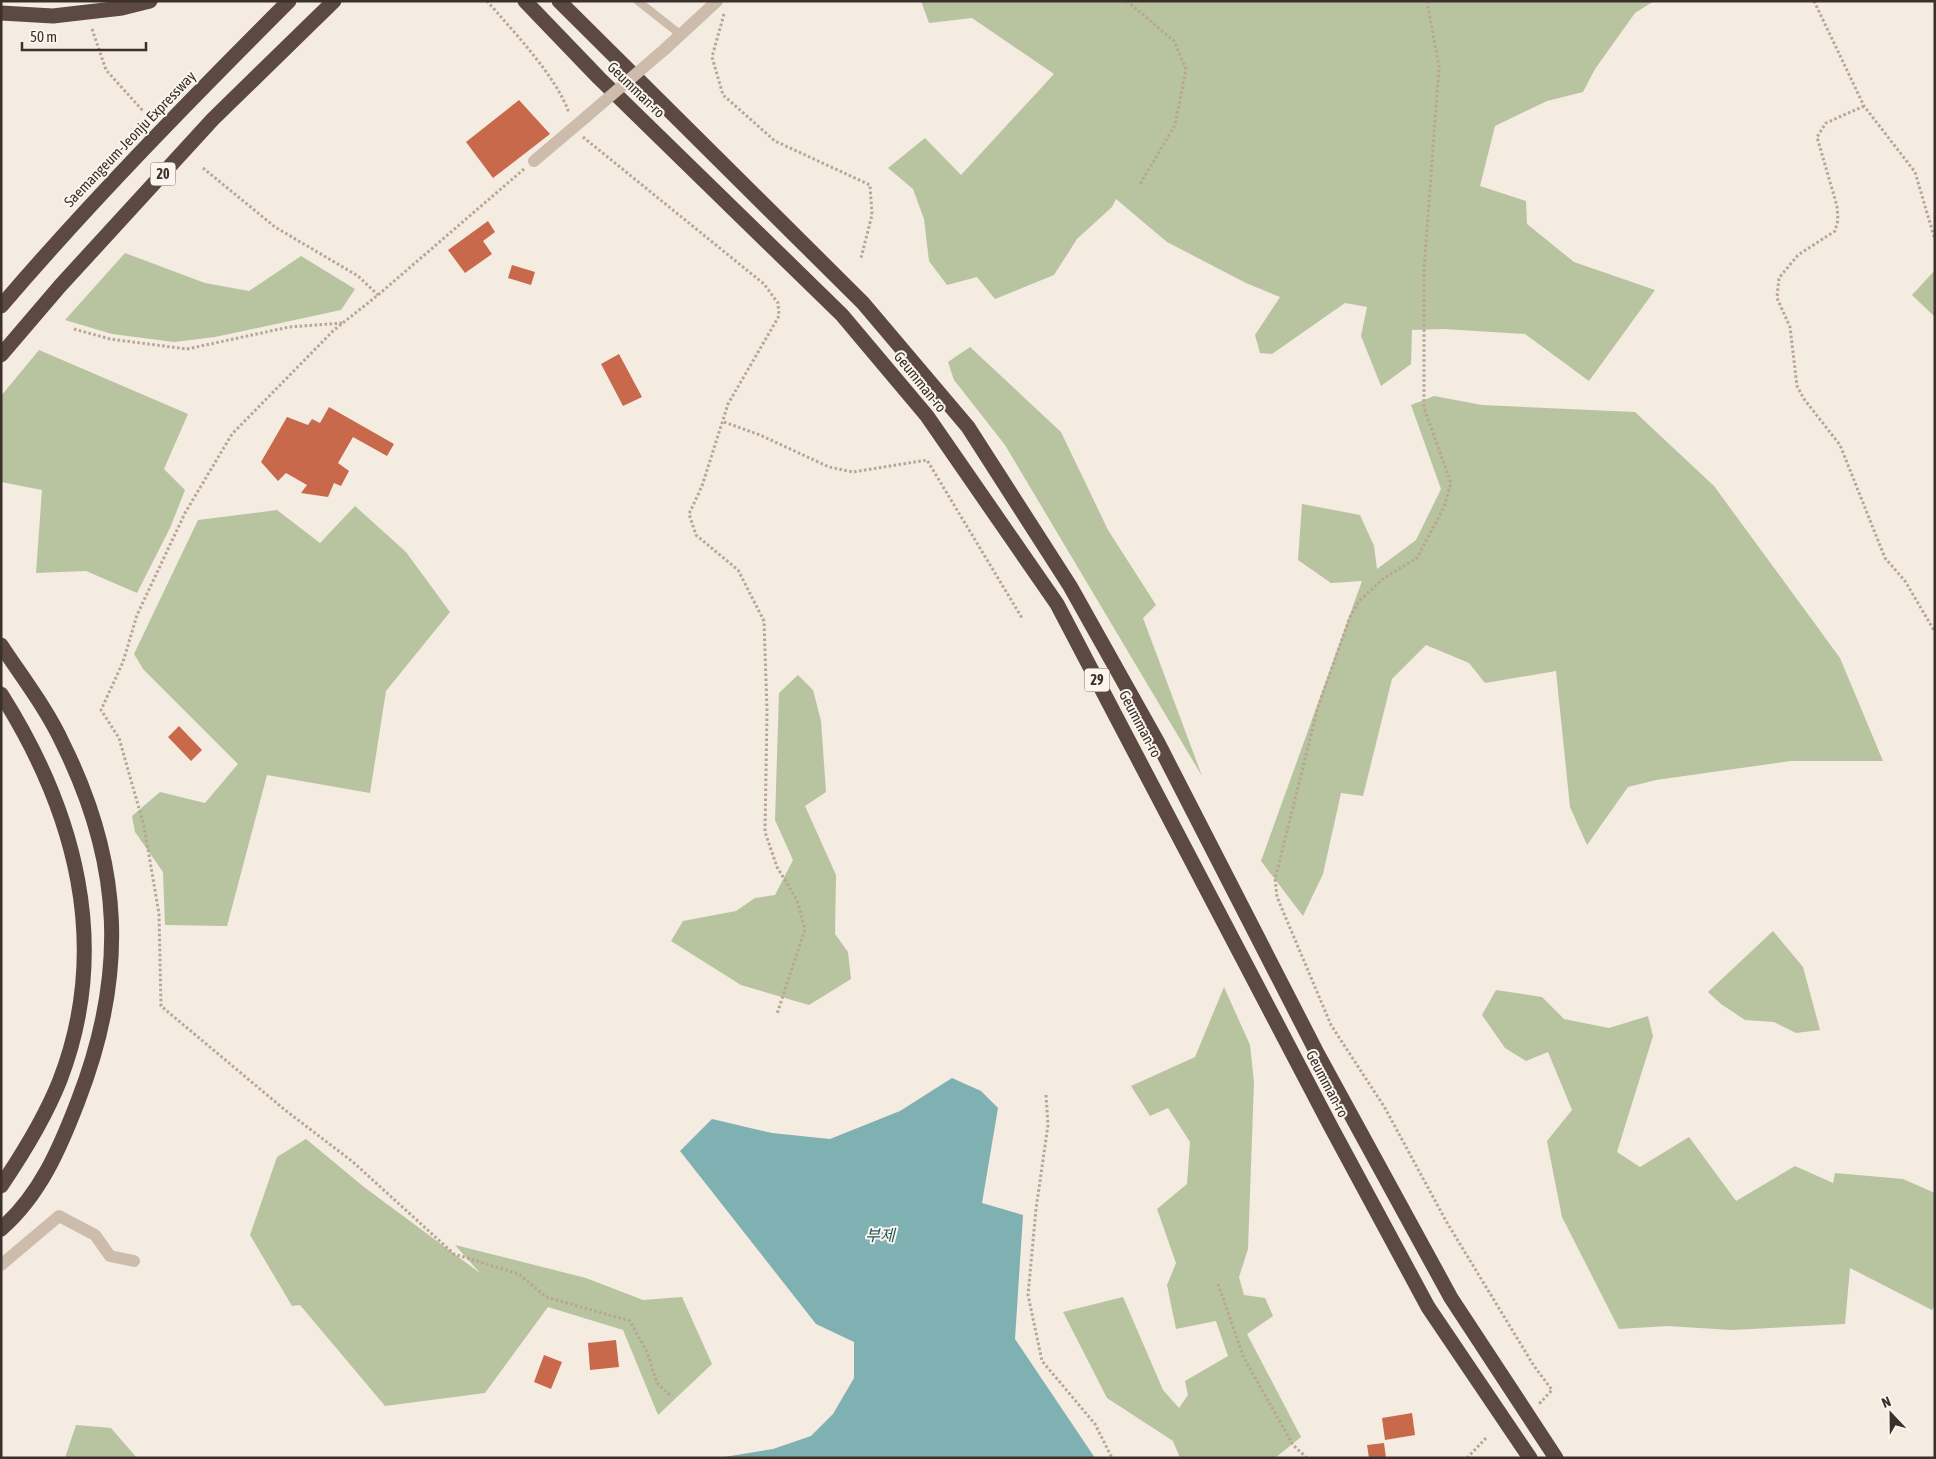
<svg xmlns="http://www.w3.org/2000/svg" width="1936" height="1459" viewBox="0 0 1936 1459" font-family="'Asap Condensed','Noto Sans KR',sans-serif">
<rect width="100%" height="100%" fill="#f4ebe1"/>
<!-- green -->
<path fill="#b8c4a0" d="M 921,1 L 1654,1 L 1635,13 L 1595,69 L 1583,92 L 1547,101 L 1495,126 L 1480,186 L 1526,201 L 1527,224 L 1574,262 L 1655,290 L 1589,381 L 1525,334 L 1444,329 L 1412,330 L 1411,364 L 1381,386 L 1361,336 L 1367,307 L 1345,303 L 1272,354 L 1260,353 L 1255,335 L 1280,297 L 1246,283 L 1167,242 L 1116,199 L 1112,207 L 1077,239 L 1054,275 L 995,299 L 977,277 L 947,285 L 929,261 L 924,219 L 913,189 L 888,168 L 925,138 L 961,175 L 1054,74 L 972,18 L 929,23 Z
M 125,253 L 205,283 L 249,291 L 301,256 L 355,289 L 341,310 L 215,337 L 174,342 L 112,334 L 65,320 Z
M 1935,270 L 1935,317 L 1912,295 Z
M 970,347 L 1061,432 L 1108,530 L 1156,605 L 1143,618 L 1202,776 L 1005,445 L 954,380 L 948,362 Z
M 39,350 L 188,414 L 164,469 L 185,490 L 170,528 L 137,593 L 86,571 L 36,573 L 42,490 L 1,482 L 1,396 Z
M 1434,396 L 1482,405 L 1635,412 L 1714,486 L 1840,658 L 1883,761 L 1791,761 L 1656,780 L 1628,787 L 1587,845 L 1570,807 L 1556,671 L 1485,683 L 1469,663 L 1426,645 L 1392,679 L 1363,796 L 1341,793 L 1323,874 L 1303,916 L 1261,861 L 1362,581 L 1331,583 L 1298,560 L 1302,504 L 1360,515 L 1374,546 L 1377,569 L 1416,540 L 1441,489 L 1411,405 Z
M 355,506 L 406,552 L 450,612 L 386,691 L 370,793 L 267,775 L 227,926 L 165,925 L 163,872 L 135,832 L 132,816 L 160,792 L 205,803 L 238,764 L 143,669 L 134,654 L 198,520 L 277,510 L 320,543 Z
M 798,675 L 813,690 L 821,721 L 826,792 L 805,806 L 836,875 L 835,934 L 848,952 L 851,979 L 809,1005 L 741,985 L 671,941 L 683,921 L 736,911 L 755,898 L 775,895 L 793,860 L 775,820 L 779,693 Z
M 1773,931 L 1803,967 L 1820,1030 L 1796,1033 L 1774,1022 L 1745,1020 L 1721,1004 L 1708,992 Z
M 1224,987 L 1250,1045 L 1254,1082 L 1248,1249 L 1239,1277 L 1244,1295 L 1265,1298 L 1273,1316 L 1247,1334 L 1301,1437 L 1275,1458 L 1180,1458 L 1173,1441 L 1107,1398 L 1063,1312 L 1123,1297 L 1163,1390 L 1179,1408 L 1188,1395 L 1185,1381 L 1228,1356 L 1216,1321 L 1176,1329 L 1167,1285 L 1176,1263 L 1157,1209 L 1187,1184 L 1190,1142 L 1168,1108 L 1150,1116 L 1131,1086 L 1195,1057 Z
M 1496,990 L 1542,997 L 1564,1019 L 1609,1028 L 1648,1016 L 1653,1036 L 1617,1152 L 1640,1167 L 1689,1137 L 1736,1201 L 1795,1166 L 1833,1183 L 1835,1173 L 1903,1179 L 1935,1193 L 1935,1305 L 1932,1310 L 1850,1268 L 1845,1324 L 1732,1330 L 1667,1326 L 1619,1329 L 1562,1217 L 1547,1141 L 1572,1110 L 1548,1052 L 1526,1061 L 1505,1048 L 1482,1015 Z
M 306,1139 L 364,1187 L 480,1273 L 455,1245 L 586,1278 L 643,1300 L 682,1297 L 712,1364 L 658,1415 L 623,1330 L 548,1307 L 485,1393 L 385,1406 L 300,1305 L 292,1306 L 250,1235 L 277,1157 Z
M 76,1425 L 111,1428 L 137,1458 L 65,1458 Z"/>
<!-- water -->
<path fill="#7fb0b2" d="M 952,1078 L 981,1091 L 998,1108 L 982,1203 L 1023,1215 L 1015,1339 L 1095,1458 L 718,1458 L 773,1449 L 811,1436 L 833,1414 L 854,1378 L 854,1342 L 816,1324 L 680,1151 L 712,1119 L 772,1133 L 830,1139 L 900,1111 Z"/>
<!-- building -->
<path fill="#c8694b" d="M 519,100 L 550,134 L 493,178 L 466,142 Z
M 488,221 L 495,232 L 483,241 L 492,254 L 465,273 L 448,250 Z
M 512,265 L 535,272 L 531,285 L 508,278 Z
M 619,354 L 642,397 L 623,406 L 601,364 Z
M 329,407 L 394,444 L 387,456 L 353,437 L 338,463 L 349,471 L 341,486 L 334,483 L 328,497 L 301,493 L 307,485 L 286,473 L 278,481 L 261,462 L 287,417 L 308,425 L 312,419 L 320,423 Z
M 179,726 L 202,750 L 191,761 L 168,737 Z
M 616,1340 L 619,1367 L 590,1370 L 588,1343 Z
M 544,1355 L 562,1362 L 551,1389 L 534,1382 Z
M 1412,1413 L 1415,1435 L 1385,1440 L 1382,1418 Z
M 1384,1443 L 1386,1458 L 1369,1458 L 1367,1445 Z"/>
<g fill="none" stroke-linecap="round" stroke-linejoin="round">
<!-- path -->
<path stroke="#b9a596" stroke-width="3" stroke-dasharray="2.5 2.5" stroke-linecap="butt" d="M 487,1 C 512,30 557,77 569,113
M 1127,1 L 1174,41 L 1186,69 L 1175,125 L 1139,186
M 1427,1 L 1439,67 L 1424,270 L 1424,408 L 1451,483 L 1444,507 L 1417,558 L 1384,578 L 1359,601 L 1350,617 L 1318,707 L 1275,879 L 1277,897 L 1331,1025 L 1385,1108 L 1446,1221 L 1534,1366 L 1552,1390 L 1539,1404
M 1814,1 L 1864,106 L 1915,172 L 1935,240
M 724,14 L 712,57 L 723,95 L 775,141 L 870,185 L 872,215 L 861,258
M 92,29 L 106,70 L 144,112
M 1864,106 L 1826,123 L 1817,137 L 1837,206 L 1838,220 L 1835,231 L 1798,255 L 1779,278 L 1777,298 L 1790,327 L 1797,386 L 1804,399 L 1840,445 L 1885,558 L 1905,581 L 1935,632
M 583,137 L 764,284 L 778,303 L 779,316 L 728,404 L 702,486 L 689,514 L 696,535 L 738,570 L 764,621 L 767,711 L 765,832 L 777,867 L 797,900 L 805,929 L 777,1014
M 203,168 L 275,227 L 358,276 L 378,295
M 524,169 L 378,295 L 334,330 L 232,434 L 185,513 L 137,615 L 123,662 L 101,710 L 119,738 L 144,826 L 159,914 L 161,1006 L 285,1110 L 353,1162 L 454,1254 L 519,1274 L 546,1297 L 630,1321 L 647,1352 L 657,1383 L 672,1397
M 74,329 L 110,339 L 187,349 L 289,327 L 343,323
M 724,422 L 760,435 L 829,467 L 853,472 L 927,460 L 1022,618
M 1046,1095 L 1048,1125 L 1036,1209 L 1028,1295 L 1042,1361 L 1095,1424 L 1112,1458
M 1218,1284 L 1244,1358 L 1293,1445 L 1307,1458
M 1467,1458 L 1487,1437"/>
<!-- lane -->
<path stroke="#cdbbac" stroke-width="8" d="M 638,1 L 681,35"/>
<!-- street -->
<path stroke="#cdbbac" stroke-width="12" d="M 665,49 L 717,1
M 534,161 L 586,117
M 1,1265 L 59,1216 L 95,1235 L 110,1256 L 134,1261"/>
<!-- highway -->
<path stroke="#5c4a42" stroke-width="15" d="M 525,1 L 599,78 L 842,315 L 927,416 L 1057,604 L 1331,1127 L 1428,1307 L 1530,1458
M 559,1 L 863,303 L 968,427 L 1070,586 L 1158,743 L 1316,1051 L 1451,1298 L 1556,1458
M 1,13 L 53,16 L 122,8 L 150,1
M 1,306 C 92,200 190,100 289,1
M 1,355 L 60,286 L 213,119 L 334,1
M 1,645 C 22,677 47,709 63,744 C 123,865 127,975 78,1101 C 60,1148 40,1195 1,1229
M 1,694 C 75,811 112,945 60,1080 C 45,1118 24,1152 1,1186"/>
<!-- street-bridge -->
<path stroke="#cdbbac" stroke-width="12" d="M 586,117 L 665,49"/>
</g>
<g text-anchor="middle" stroke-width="4" stroke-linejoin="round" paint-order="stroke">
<!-- shield labels -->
<g fill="#fbf5ee" stroke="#756b66" stroke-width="1">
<rect x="150.5" y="162.5" width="25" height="23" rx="4"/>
<rect x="1084.5" y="668.5" width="25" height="23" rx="4"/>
</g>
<g font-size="14" font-weight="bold" fill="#3b302b">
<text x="163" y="179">20</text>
<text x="1097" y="685">29</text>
</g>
<!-- street labels -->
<g font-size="15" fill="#3b302b" stroke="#fbf5ee">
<text transform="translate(636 90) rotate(44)" y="5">Geumman-ro</text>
<text transform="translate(130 139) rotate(-46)" y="5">Saemangeum-Jeonju Expressway</text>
<text transform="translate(920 382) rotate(51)" y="5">Geumman-ro</text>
<text transform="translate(1140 724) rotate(62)" y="5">Geumman-ro</text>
<text transform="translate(1327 1084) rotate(62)" y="5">Geumman-ro</text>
</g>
<!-- water labels -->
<g font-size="16" font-style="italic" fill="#1f5a5e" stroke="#fbf5ee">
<text x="880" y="1241">부제</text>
</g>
</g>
<!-- border -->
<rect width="1936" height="1459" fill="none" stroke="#3b302b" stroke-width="5"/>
<!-- north arrow -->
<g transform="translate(1891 1414) rotate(338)" stroke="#fbf5ee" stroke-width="4" paint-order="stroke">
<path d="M0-4L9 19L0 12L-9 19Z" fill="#3b302b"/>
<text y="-8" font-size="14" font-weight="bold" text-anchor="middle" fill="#3b302b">N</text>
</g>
<!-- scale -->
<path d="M22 42v8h124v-8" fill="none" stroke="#3b302b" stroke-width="2.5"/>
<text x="30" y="42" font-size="15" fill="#3b302b" stroke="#fbf5ee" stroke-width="4" paint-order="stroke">50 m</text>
</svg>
